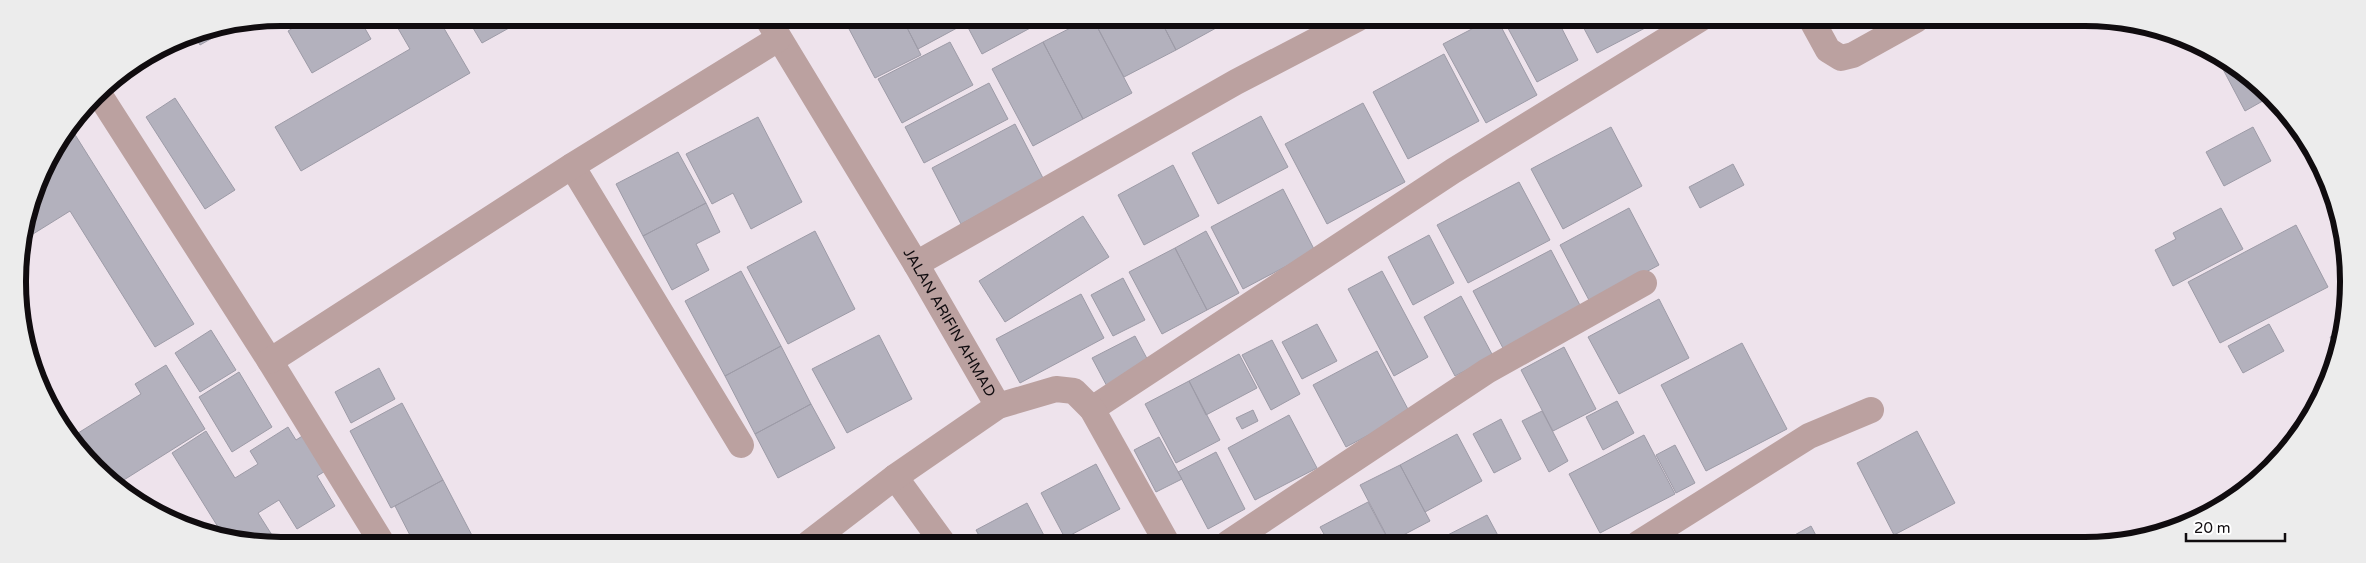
<svg xmlns="http://www.w3.org/2000/svg" width="2366" height="563" viewBox="0 0 2366 563" font-family="'Varela Round',sans-serif">
<rect width="100%" height="100%" fill="#eee3ec"/>
<!-- building -->
<path fill="#b3b1bd" stroke="#9d9ba7" d="M 310,18 L 359,18 L 371,39 L 312,73 L 288,31 Z
M 392,18 L 438,18 L 470,73 L 301,171 L 275,127 L 410,49 Z
M 467,18 L 527,18 L 482,43 Z
M 865,18 L 902,18 L 921,55 L 875,78 L 848,27 Z
M 902,18 L 952,18 L 957,28 L 918,49 Z
M 963,18 L 1030,18 L 1034,26 L 982,54 Z
M 1030,18 L 1049,18 L 1034,26 Z
M 1088,19 L 1093,19 L 1132,93 L 1083,119 L 1043,42 Z
M 1093,19 L 1160,19 L 1176,50 L 1124,77 Z
M 1160,19 L 1226,19 L 1227,22 L 1176,50 Z
M 1491,19 L 1497,19 L 1537,95 L 1486,123 L 1443,44 Z
M 1503,19 L 1557,19 L 1578,60 L 1537,82 Z
M 1579,19 L 1643,19 L 1647,27 L 1597,53 Z
M 230,28 L 200,45 L 194,35 Z
M 950,42 L 973,85 L 902,123 L 878,79 Z
M 1043,42 L 1083,119 L 1033,146 L 992,69 Z
M 1444,54 L 1479,121 L 1408,159 L 1373,92 Z
M 2218,54 L 2268,98 L 2245,111 L 2216,56 Z
M 989,83 L 1008,119 L 924,163 L 905,127 Z
M 175,98 L 235,190 L 205,209 L 146,117 Z
M 1363,103 L 1405,182 L 1327,224 L 1285,144 Z
M 1261,116 L 1288,167 L 1218,204 L 1192,153 Z
M 758,117 L 802,202 L 751,229 L 733,193 L 712,204 L 686,154 Z
M 1015,124 L 1044,180 L 961,224 L 932,168 Z
M 1611,127 L 1642,186 L 1563,229 L 1531,169 Z
M 2253,127 L 2271,161 L 2224,186 L 2206,152 Z
M 74,133 L 194,324 L 155,347 L 70,211 L 25,239 L 45,165 L 64,140 Z
M 678,152 L 706,203 L 643,236 L 616,184 Z
M 1733,164 L 1744,185 L 1700,208 L 1689,187 Z
M 1173,165 L 1199,216 L 1144,245 L 1118,195 Z
M 1519,182 L 1550,240 L 1468,283 L 1437,225 Z
M 1283,189 L 1315,251 L 1243,289 L 1211,227 Z
M 706,203 L 720,232 L 696,244 L 709,270 L 672,290 L 643,236 Z
M 1629,208 L 1659,265 L 1590,302 L 1560,245 Z
M 2221,208 L 2243,249 L 2173,286 L 2155,250 L 2176,239 L 2173,233 Z
M 1083,216 L 1109,257 L 1005,322 L 979,281 Z
M 2296,225 L 2328,287 L 2220,343 L 2188,282 Z
M 815,231 L 855,309 L 788,344 L 747,267 Z
M 1206,231 L 1239,293 L 1207,310 L 1175,248 Z
M 1429,235 L 1454,283 L 1413,305 L 1388,257 Z
M 1175,248 L 1207,310 L 1162,334 L 1129,272 Z
M 1551,250 L 1582,309 L 1504,350 L 1473,291 Z
M 741,271 L 781,346 L 725,376 L 685,301 Z
M 1382,271 L 1428,357 L 1394,376 L 1348,289 Z
M 1123,278 L 1145,320 L 1113,336 L 1091,295 Z
M 1081,294 L 1104,338 L 1020,383 L 996,339 Z
M 1461,296 L 1493,356 L 1455,376 L 1424,317 Z
M 1659,299 L 1689,358 L 1619,394 L 1588,337 Z
M 1317,324 L 1337,361 L 1302,379 L 1282,342 Z
M 2269,324 L 2284,351 L 2243,373 L 2228,346 Z
M 211,330 L 236,370 L 200,392 L 175,353 Z
M 2342,330 L 2336,349 L 2330,337 Z
M 879,335 L 912,399 L 847,433 L 812,369 Z
M 1135,336 L 1152,368 L 1109,390 L 1092,358 Z
M 1272,340 L 1300,394 L 1271,410 L 1242,355 Z
M 1742,343 L 1787,429 L 1706,471 L 1661,385 Z
M 781,346 L 811,404 L 755,434 L 725,376 Z
M 1564,347 L 1596,409 L 1553,431 L 1521,370 Z
M 1377,351 L 1410,413 L 1346,447 L 1313,385 Z
M 1239,354 L 1257,388 L 1206,415 L 1189,381 Z
M 166,365 L 205,429 L 119,483 L 70,438 L 141,394 L 135,384 Z
M 379,368 L 395,399 L 351,423 L 335,392 Z
M 239,372 L 272,427 L 232,452 L 199,397 Z
M 1189,381 L 1220,440 L 1176,463 L 1145,404 Z
M 1617,401 L 1634,433 L 1603,450 L 1586,417 Z
M 402,403 L 443,480 L 391,508 L 350,431 Z
M 811,404 L 835,448 L 778,478 L 755,434 Z
M 1253,410 L 1258,421 L 1242,429 L 1236,418 Z
M 1542,411 L 1568,461 L 1549,472 L 1522,421 Z
M 1289,415 L 1317,468 L 1255,500 L 1228,448 Z
M 1501,419 L 1521,459 L 1494,473 L 1473,434 Z
M 288,427 L 296,440 L 304,435 L 327,470 L 317,476 L 335,506 L 297,529 L 279,500 L 258,513 L 277,543 L 247,543 L 223,535 L 172,453 L 206,431 L 235,478 L 258,464 L 250,451 Z
M 1917,431 L 1955,503 L 1894,535 L 1857,463 Z
M 1457,434 L 1482,481 L 1425,512 L 1400,465 Z
M 1644,435 L 1675,494 L 1600,533 L 1569,474 Z
M 1159,437 L 1182,479 L 1156,492 L 1134,450 Z
M 1675,445 L 1695,483 L 1676,493 L 1656,455 Z
M 1216,452 L 1245,509 L 1208,529 L 1178,472 Z
M 1096,464 L 1120,509 L 1065,538 L 1041,493 Z
M 1400,465 L 1430,521 L 1390,542 L 1360,485 Z
M 443,480 L 476,543 L 414,543 L 395,506 Z
M 1368,502 L 1390,543 L 1329,543 L 1320,527 Z
M 1027,503 L 1048,543 L 983,543 L 976,530 Z
M 1487,515 L 1502,543 L 1432,543 Z
M 1811,526 L 1820,543 L 1780,543 Z
M 1321,534 L 1326,543 L 1304,543 Z
M 924,538 L 926,543 L 914,543 Z
M 1148,538 L 1150,543 L 1138,543 Z"/>
<g fill="none" stroke-linecap="round" stroke-linejoin="round">
<!-- minor -->
<g stroke="#bba1a0" stroke-width="26">
<path id="s1" d="M 767,18 L 916,264 L 998,406"/>
<path d="M 1811,19 L 1828,50 L 1841,58 L 1853,55 L 1916,20"/>
<path d="M 99,94 L 270,361 L 382,543"/>
<path d="M 572,166 L 741,445"/>
<path d="M 916,264 L 1236,82 L 1357,19"/>
<path d="M 270,361 L 572,166 L 778,39"/>
<path d="M 1092,409 L 1453,171 L 1700,19"/>
<path d="M 895,477 L 943,543"/>
<path d="M 809,543 L 895,477 L 998,406 L 1056,389 L 1074,391 L 1092,409 L 1167,543"/>
<path d="M 1228,543 L 1487,371 L 1644,283"/>
<path d="M 1639,543 L 1809,436 L 1871,410"/>
</g>
</g>
<g text-anchor="middle" stroke-width="5" stroke-linejoin="round" paint-order="stroke">
<!-- street labels -->
<g font-size="15" fill="#100c0f" stroke="#fff">
<text dy="5" stroke="none"><textPath href="#s1" startOffset="355">JALAN ARIFIN AHMAD</textPath></text>
</g>
</g>
<!-- crop -->
<path d="M0 0H2366V563H0ZM281 26H2085A255 255 0 0 1 2340 281V282A255 255 0 0 1 2085 537H281A255 255 0 0 1 26 282V281A255 255 0 0 1 281 26Z" fill="#ececec" fill-rule="evenodd"/>
<path fill="none" stroke="#100c0f" stroke-width="6" d="M281 26H2085A255 255 0 0 1 2340 281V282A255 255 0 0 1 2085 537H281A255 255 0 0 1 26 282V281A255 255 0 0 1 281 26Z"/>
<!-- scale -->
<path d="M2186 533v8h99v-8" fill="none" stroke="#100c0f" stroke-width="2.5"/>
<text x="2194" y="533" font-size="15" fill="#100c0f" stroke="#ffffff" stroke-width="4" paint-order="stroke">20 m</text>
</svg>
